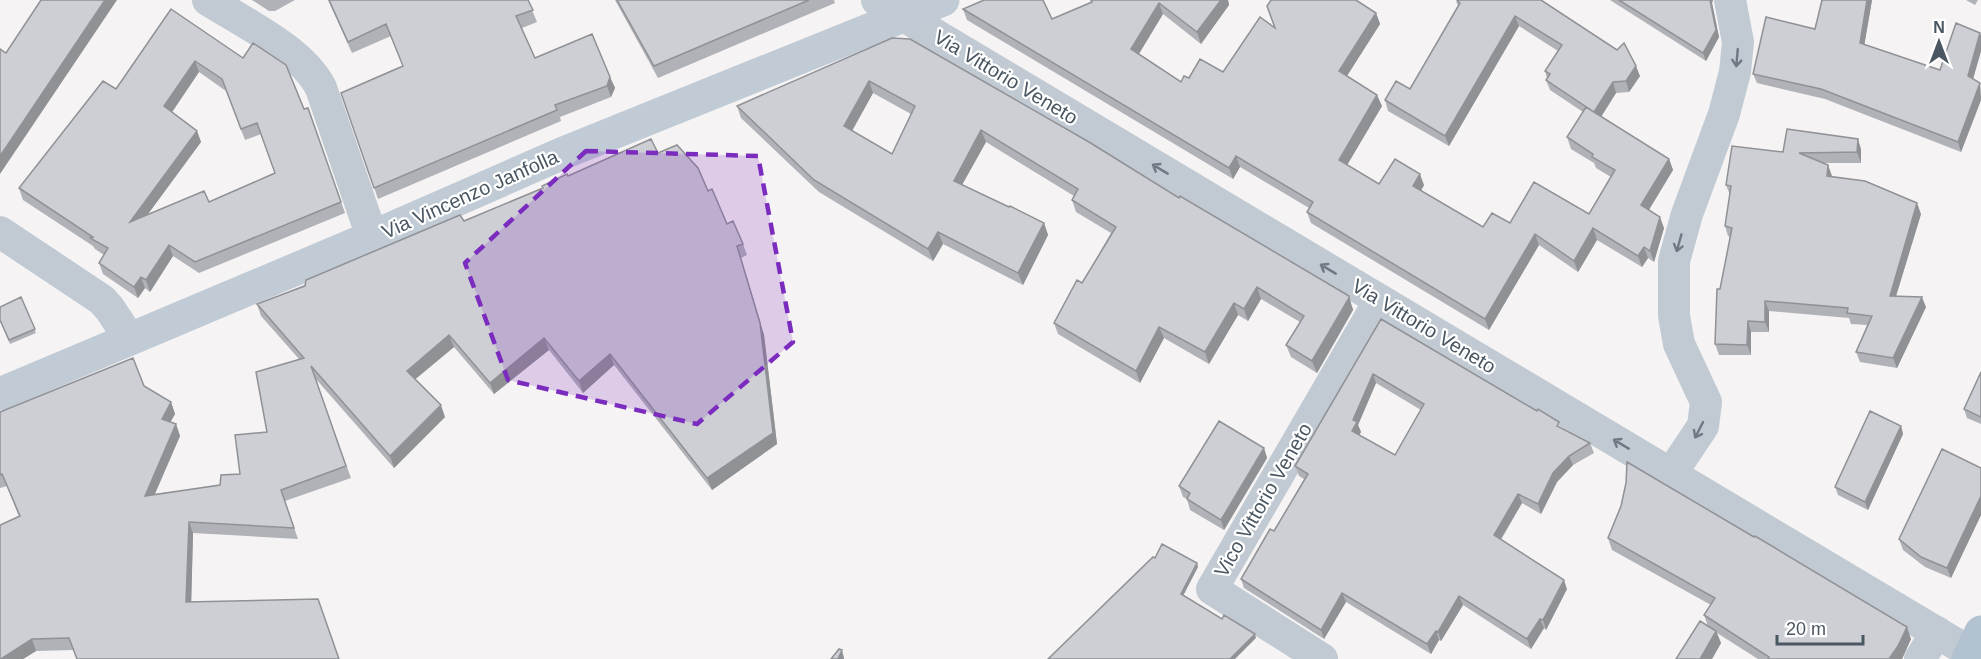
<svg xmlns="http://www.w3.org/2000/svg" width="1981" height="659" viewBox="0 0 1981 659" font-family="Arial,sans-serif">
<rect width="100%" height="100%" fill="#f5f3f3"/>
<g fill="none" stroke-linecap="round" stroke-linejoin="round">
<!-- street -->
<path stroke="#c1cad2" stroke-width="32" d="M 208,0 C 244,23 302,50 321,88 L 372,237
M 877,0 L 1981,659
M 0,232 L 102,300 L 110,309 L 129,338
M 1671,474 L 1703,426 L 1706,402 L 1679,344 L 1674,316 L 1674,261 L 1687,214 L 1724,114 L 1735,72 L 1738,42 L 1730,0
M 1322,659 L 1212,589 L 1380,300
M 1920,659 L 1937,632"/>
<!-- secondary -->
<path stroke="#c1cbd6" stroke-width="33" d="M 0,394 L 372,237 L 561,154 L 943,0"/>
<!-- primary -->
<path stroke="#b3c2d1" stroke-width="33" d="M 1968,659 L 1981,632"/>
</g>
<!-- wall -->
<path fill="#b0b2b7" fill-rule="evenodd" d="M 252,0 L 295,0 L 275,11 L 269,11 Z
M 328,0 L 528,0 L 537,22 L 522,28 L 535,58 L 610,77 L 615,88 L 611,97 L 560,117 L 561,121 L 378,199 L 341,93 L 403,66 L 391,36 L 352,53 Z
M 615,0 L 834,0 L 835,3 L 658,78 Z
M 1090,0 L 1228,0 L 1229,5 L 1201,44 L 1163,14 L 1139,54 L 1181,82 L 1189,78 L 1223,72 L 1275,28 L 1376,13 L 1380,24 L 1347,76 L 1382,106 L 1347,165 L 1379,184 L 1424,185 L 1421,191 L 1483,227 L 1510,223 L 1589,214 L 1611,177 L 1596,168 L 1594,163 L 1571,149 L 1567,137 L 1583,112 L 1550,90 L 1546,80 L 1547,78 L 1545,71 L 1558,51 L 1519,26 L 1449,146 L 1388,111 L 1385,100 L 1410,89 L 1458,6 L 1456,1 L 1541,0 L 1640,76 L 1629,92 L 1616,93 L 1601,116 L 1669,159 L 1673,170 L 1649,210 L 1664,228 L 1654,262 L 1648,258 L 1642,267 L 1597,240 L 1578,272 L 1539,245 L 1489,330 L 1311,223 L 1307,212 L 1309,208 L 1240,167 L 1233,179 L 967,20 L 963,9 L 1052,19 L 1091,2 Z
M 1610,0 L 1713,0 L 1712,3 L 1719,37 L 1706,61 Z
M 1822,0 L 1872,0 L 1864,45 L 1940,70 L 1980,33 L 1981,36 L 1981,51 L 1973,79 L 1980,83 L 1981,100 L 1961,152 L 1825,99 L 1757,83 L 1753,74 L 1815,29 Z
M 1966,0 L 1978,0 L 1975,5 Z
M 171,9 L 304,109 L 308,108 L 345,213 L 199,273 L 173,256 L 150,292 L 145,288 L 138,298 L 103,274 L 99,263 L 104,255 L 95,249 L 93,246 L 23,200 L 19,188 L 116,89 ZM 199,72 L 226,91 L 245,140 L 261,134 L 275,173 L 209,202 L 148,214 L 201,142 L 197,131 L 172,112 Z
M 892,38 L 1353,308 L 1353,310 L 1317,373 L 1291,357 L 1286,345 L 1300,322 L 1261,299 L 1248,321 L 1238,315 L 1209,364 L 1164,338 L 1140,383 L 1058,334 L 1054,323 L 1082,283 L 1111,233 L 1076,212 L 1072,200 L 1074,196 L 986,142 L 962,185 L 1009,207 L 1044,223 L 1048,235 L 1023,285 L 943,244 L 933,261 L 819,192 L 741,118 L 737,106 ZM 873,93 L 911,114 L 892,154 L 852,131 Z
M 1861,149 L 1861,163 L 1823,163 L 1828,165 L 1832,177 L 1921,214 L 1896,296 L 1926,307 L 1897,368 L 1860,362 L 1856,352 L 1867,325 L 1851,324 L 1849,318 L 1769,311 L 1769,332 L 1751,332 L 1751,355 L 1719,355 L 1715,344 L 1720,289 L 1730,237 L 1728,236 L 1725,226 L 1730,195 L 1726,185 L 1783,152 Z
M 658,153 L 708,191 L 727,224 L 743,244 L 747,255 L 741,258 L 764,335 L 777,444 L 712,490 L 614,365 L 583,393 L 549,350 L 494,394 L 454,347 L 415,379 L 445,417 L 394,468 L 315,378 L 351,478 L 285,501 L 298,539 L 193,533 L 191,602 L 73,650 L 36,651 L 23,659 L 19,517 L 7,486 L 0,488 L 0,412 L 144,386 L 171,402 L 175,414 L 170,422 L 176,424 L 180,436 L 155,494 L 220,485 L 240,474 L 267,432 L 299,359 L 261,316 L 257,304 L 464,221 L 543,188 L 568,176 Z
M 21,297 L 36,333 L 10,344 L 0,321 Z
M 1381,319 L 1561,428 L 1590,443 L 1594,453 L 1573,465 L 1557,482 L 1541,514 L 1522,503 L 1501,540 L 1567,589 L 1546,630 L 1544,628 L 1531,649 L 1463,605 L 1441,641 L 1439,640 L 1431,654 L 1346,602 L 1324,639 L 1244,588 L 1241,579 L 1274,531 L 1304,479 L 1299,476 L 1295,466 ZM 1376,383 L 1421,410 L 1395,455 L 1359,435 L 1361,432 L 1358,425 Z
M 1981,372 L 1981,424 L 1967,418 L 1964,409 Z
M 1901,426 L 1903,434 L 1868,510 L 1838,495 L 1835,487 Z
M 1264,448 L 1267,458 L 1224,530 L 1190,510 L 1187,499 L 1183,497 L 1179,486 Z
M 1981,468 L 1981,515 L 1951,578 L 1925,567 L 1903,550 L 1899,539 Z
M 1608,538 L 1911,639 L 1902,659 L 1758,659 L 1717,633 L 1721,643 L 1712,659 L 1676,659 L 1708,626 L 1704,615 L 1711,605 L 1612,550 Z"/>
<!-- shaded-wall -->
<path fill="#909195" d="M 105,0 L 117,0 L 0,174 L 0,156 Z
M 1221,0 L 1228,0 L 1229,5 L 1201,44 L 1197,32 Z
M 1710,0 L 1713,0 L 1712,3 L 1719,37 L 1706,61 L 1703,53 Z
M 1867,0 L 1872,0 L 1863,53 L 1860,43 Z
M 1159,3 L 1163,14 L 1135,60 L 1131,49 Z
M 1376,13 L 1380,24 L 1343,82 L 1339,71 Z
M 1515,16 L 1519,26 L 1449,146 L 1445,136 Z
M 1980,33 L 1981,36 L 1981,51 L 1971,86 L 1968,76 Z
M 195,61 L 199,72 L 168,118 L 164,106 Z
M 1636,66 L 1640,76 L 1629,92 L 1626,81 Z
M 610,77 L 615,88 L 611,97 L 607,86 Z
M 869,81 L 873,93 L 848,138 L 844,126 Z
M 1613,82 L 1616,93 L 1598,122 L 1594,112 Z
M 1980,83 L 1981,100 L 1961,152 L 1958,142 Z
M 1377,95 L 1382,106 L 1343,172 L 1339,160 Z
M 981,130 L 986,142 L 958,192 L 954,181 Z
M 197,131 L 201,142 L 134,233 L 130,222 Z
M 1858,139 L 1861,149 L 1861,163 L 1857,152 Z
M 1236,156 L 1240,167 L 1233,179 L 1229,168 Z
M 1669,159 L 1673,170 L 1645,216 L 1641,205 Z
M 1828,165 L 1832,176 L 1830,186 L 1827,176 Z
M 1420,174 L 1424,185 L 1417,197 L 1413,186 Z
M 1917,203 L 1921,214 L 1893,306 L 1890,296 Z
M 1660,217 L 1664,228 L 1654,262 L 1650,251 Z
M 1044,223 L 1048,235 L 1023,285 L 1018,273 Z
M 1593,228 L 1597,240 L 1578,272 L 1574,261 Z
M 938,232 L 943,244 L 933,261 L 928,249 Z
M 1535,234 L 1539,245 L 1489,330 L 1485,319 Z
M 169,245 L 173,256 L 150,292 L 146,280 Z
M 737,246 L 764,335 L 777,444 L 712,490 L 707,478 Z
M 1644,247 L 1648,258 L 1642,267 L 1638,256 Z
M 141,277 L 145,288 L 138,298 L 134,287 Z
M 1257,287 L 1261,299 L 1248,321 L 1244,309 Z
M 1349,296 L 1353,310 L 1317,373 L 1312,361 Z
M 1922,297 L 1926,307 L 1897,368 L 1893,358 Z
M 1765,301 L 1769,311 L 1769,332 L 1765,322 Z
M 1234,303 L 1238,315 L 1209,364 L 1205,352 Z
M 1748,321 L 1751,332 L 1751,355 L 1747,345 Z
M 1159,327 L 1164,338 L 1140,383 L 1136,371 Z
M 449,335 L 454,347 L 412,382 L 407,371 Z
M 544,338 L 549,350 L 494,394 L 490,383 Z
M 610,354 L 614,365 L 583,393 L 579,381 Z
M 1373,374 L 1376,383 L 1358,425 L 1361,432 L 1356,441 L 1352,431 L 1353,420 Z
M 171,402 L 175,414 L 166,430 L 162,419 Z
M 441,405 L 445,417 L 394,468 L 390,456 Z
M 176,424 L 180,436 L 149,507 L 145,496 Z
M 1901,426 L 1903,434 L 1868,510 L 1865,502 Z
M 1264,448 L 1267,458 L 1224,530 L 1221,520 Z
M 1569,456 L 1573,465 L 1557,482 L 1541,514 L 1538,504 L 1553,473 Z
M 1518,494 L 1522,503 L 1497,545 L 1494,535 Z
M 1981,496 L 1981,515 L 1951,578 L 1947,568 Z
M 189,522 L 193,533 L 191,613 L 186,602 Z
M 1197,563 L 1198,567 L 1182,598 L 1181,594 Z
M 1564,580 L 1567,589 L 1546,630 L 1543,620 Z
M 1342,593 L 1346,602 L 1324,639 L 1321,630 Z
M 1459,596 L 1463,605 L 1441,641 L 1438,632 Z
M 1540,619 L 1544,628 L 1531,649 L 1527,639 Z
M 1907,627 L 1911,639 L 1902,659 L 1889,659 Z
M 1436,631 L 1439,640 L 1431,654 L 1427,644 Z
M 1716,631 L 1721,643 L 1712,659 L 1700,659 Z
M 1255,634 L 1256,638 L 1235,659 L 1230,659 Z
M 32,639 L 36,651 L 23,659 L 1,659 Z
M 842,650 L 844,658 L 844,659 L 838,659 Z"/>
<!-- building -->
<path fill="#cdcfd5" stroke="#909195" stroke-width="1.5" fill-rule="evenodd" d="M 41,0 L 105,0 L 0,156 L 0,49 L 6,53 Z
M 329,0 L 528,0 L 533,10 L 516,16 L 535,58 L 592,34 L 610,77 L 607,86 L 555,105 L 557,110 L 374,188 L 341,93 L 403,66 L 386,24 L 348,42 Z
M 617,0 L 809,0 L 654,66 Z
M 984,0 L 1043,0 L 1052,19 L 1092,2 L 1091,0 L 1221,0 L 1197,32 L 1159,3 L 1131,49 L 1181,82 L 1184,76 L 1189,78 L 1200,59 L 1223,72 L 1260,17 L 1275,28 L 1267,6 L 1271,0 L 1356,0 L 1376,13 L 1339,71 L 1377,95 L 1339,160 L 1379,184 L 1395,159 L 1420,174 L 1413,186 L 1483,227 L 1492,213 L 1510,223 L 1534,182 L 1589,214 L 1615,170 L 1592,157 L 1593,154 L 1567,137 L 1586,107 L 1669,159 L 1641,205 L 1660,217 L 1650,251 L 1644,247 L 1638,256 L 1593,228 L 1574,261 L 1535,234 L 1485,319 L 1307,212 L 1313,202 L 1236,156 L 1229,168 L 963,9 Z
M 1457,0 L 1541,0 L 1617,50 L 1624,43 L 1636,66 L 1626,81 L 1613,82 L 1594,112 L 1546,80 L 1550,74 L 1545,71 L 1562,45 L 1515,16 L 1445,136 L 1385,100 L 1396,81 L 1410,89 L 1460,3 Z
M 1619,0 L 1710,0 L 1716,30 L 1703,53 Z
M 1822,0 L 1867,0 L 1860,43 L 1940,70 L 1956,23 L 1980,33 L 1968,76 L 1980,83 L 1958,142 L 1821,89 L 1753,74 L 1766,17 L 1815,29 Z
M 171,9 L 243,58 L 253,43 L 286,65 L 304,109 L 308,108 L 341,202 L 195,262 L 169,245 L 146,280 L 141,277 L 134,287 L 99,263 L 108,248 L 90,238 L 93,237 L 19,188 L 103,81 L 116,89 ZM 195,61 L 222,79 L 241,129 L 257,123 L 275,173 L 209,202 L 204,191 L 130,222 L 197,131 L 164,106 Z
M 892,38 L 910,39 L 1089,142 L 1179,198 L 1180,196 L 1349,296 L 1349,298 L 1312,361 L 1286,345 L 1304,316 L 1257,287 L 1244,309 L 1234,303 L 1205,352 L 1159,327 L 1136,371 L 1054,323 L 1077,280 L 1082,283 L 1116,227 L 1072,200 L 1078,189 L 981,130 L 954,181 L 1009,207 L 1010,206 L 1044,223 L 1018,273 L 938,232 L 928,249 L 814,180 L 737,106 ZM 869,81 L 915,106 L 892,154 L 844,126 Z
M 1787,129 L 1858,139 L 1857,152 L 1799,153 L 1828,165 L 1827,176 L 1865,181 L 1917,203 L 1890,296 L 1922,297 L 1893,358 L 1856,352 L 1872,316 L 1847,313 L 1848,308 L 1765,301 L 1765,322 L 1748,321 L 1747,345 L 1715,344 L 1717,289 L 1720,289 L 1732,228 L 1725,226 L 1731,186 L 1726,185 L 1732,146 L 1783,152 Z
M 651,139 L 658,153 L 677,145 L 698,168 L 708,191 L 712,189 L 727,224 L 733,221 L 743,244 L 737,246 L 760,323 L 773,433 L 707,478 L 610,354 L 579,381 L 544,338 L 490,383 L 449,335 L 407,371 L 441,405 L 390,456 L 311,366 L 346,466 L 281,490 L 294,528 L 189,522 L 186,602 L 318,599 L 339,659 L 77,659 L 69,638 L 32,639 L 1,659 L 0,659 L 0,525 L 20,516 L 2,474 L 0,475 L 0,412 L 133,358 L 144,386 L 171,402 L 162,419 L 176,424 L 145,496 L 220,485 L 221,475 L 240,474 L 235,435 L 267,432 L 256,372 L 304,358 L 257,304 L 305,286 L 306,280 L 460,215 L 464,221 L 543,188 L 542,186 L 567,174 L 568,176 Z
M 21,297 L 35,329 L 9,340 L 0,320 L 0,307 Z
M 1381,319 L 1537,411 L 1538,409 L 1559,422 L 1557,426 L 1590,443 L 1569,456 L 1553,473 L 1538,504 L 1518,494 L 1494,535 L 1564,580 L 1543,620 L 1540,619 L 1527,639 L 1459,596 L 1438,632 L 1436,631 L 1427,644 L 1342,593 L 1321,630 L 1241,579 L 1270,529 L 1274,531 L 1308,474 L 1295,466 ZM 1373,374 L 1424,404 L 1395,455 L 1352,431 L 1357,422 L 1353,420 Z
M 1981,372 L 1981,417 L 1964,409 Z
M 1870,411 L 1901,426 L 1865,502 L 1835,487 Z
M 1219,421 L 1264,448 L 1221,520 L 1187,499 L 1190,493 L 1179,486 Z
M 1942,449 L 1981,468 L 1981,496 L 1947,568 L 1921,557 L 1899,539 Z
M 1627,462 L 1754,537 L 1755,536 L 1907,627 L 1898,646 L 1889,659 L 1768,659 L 1769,657 L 1704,615 L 1715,598 L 1608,538 L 1621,506 L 1626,483 Z
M 1162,544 L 1197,563 L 1181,594 L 1222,619 L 1224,615 L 1255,634 L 1230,659 L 1048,659 L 1153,557 L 1155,558 Z
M 1700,621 L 1716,631 L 1700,659 L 1676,659 Z
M 839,649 L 842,650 L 838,659 L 831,659 Z"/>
<!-- one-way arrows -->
<defs><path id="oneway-shaft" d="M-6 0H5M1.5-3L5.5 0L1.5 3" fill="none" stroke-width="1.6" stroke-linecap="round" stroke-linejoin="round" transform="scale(1.5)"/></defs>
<g stroke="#6e7983">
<use href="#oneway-shaft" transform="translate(1737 58) rotate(95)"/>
<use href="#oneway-shaft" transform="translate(1160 169) rotate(-149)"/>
<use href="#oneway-shaft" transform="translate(1679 243) rotate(106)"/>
<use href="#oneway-shaft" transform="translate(1328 269) rotate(-149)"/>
<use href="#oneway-shaft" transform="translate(1699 430) rotate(117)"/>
<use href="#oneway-shaft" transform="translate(1621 444) rotate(-149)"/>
</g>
<!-- marked area -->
<path fill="#7b2cbf" fill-opacity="0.2" stroke="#7b2cbf" stroke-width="4.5" stroke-dasharray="12 8" stroke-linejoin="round" d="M 586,151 L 758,156 L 793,342 L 697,424 L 508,380 L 465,263 Z"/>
<g text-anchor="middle" stroke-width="4.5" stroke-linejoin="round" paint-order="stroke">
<!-- street labels -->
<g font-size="20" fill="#4a5661" stroke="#fff">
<text transform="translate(1006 77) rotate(31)" y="7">Via Vittorio Veneto</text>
<text transform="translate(470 194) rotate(-24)" y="7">Via Vincenzo Janfolla</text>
<text transform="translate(1424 326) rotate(31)" y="7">Via Vittorio Veneto</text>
<text transform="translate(1263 500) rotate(-60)" y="7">Vico Vittorio Veneto</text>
</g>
</g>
<!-- north arrow -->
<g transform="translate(1939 42)" stroke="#ffffff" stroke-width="4.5" paint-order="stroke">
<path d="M0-4.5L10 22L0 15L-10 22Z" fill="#4a5661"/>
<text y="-9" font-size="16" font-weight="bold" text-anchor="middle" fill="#4a5661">N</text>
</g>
<!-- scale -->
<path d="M1777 635v9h86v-9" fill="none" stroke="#4a5661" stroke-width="3"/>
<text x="1786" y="635" font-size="18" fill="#4a5661" stroke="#ffffff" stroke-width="4.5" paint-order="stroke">20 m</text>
</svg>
